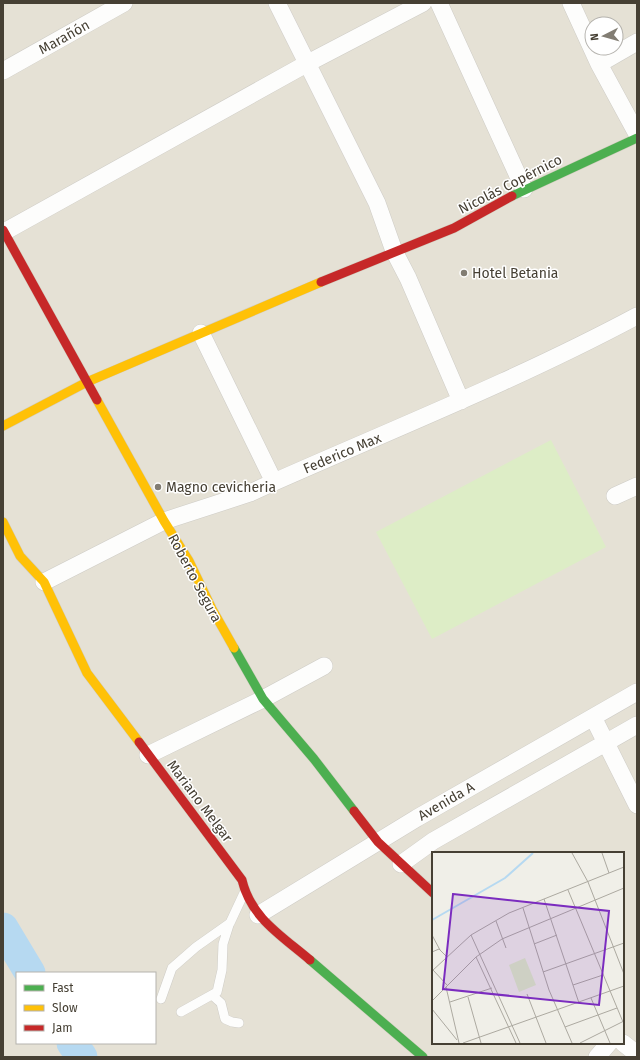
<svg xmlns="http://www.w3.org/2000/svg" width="640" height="1060" viewBox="0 0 640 1060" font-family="'Fira Sans',sans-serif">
<rect width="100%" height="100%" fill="#f0efe8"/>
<!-- residential -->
<path fill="#e5e1d5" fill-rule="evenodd" d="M 3,3 L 637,3 L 637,1057 L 3,1057 ZM 592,24 L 616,24 L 616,48 L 592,48 ZM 433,853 L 623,853 L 623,1043 L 433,1043 ZM 17,973 L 155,973 L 155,1043 L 17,1043 Z"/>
<!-- green -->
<path fill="#ddedc6" d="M 551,440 L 606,547 L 432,639 L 376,532 Z"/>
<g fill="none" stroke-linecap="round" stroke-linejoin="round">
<!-- river -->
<path stroke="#b6d9f1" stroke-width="31" d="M 3,928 L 30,973
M 72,1043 L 82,1057"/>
<defs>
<path id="lane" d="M 212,995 L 221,1003 L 225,1019 L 232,1022 L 239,1023
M 161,999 L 172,968 L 196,947 L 230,923 L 244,893
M 181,1012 L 217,992 L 222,970 L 223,944 L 229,925"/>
<path id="street" d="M 277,3 L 377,203 L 394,251 L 408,278 L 461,401
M 439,3 L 524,189
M 571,3 L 599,64 L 637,134
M 599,64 L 637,42
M 3,71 L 124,3
M 4,232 L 308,63 L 423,3
M 201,333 L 274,482
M 615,496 L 637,486
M 44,582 L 164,521 L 250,493 L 274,482 C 396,428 519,379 637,316
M 593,717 L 637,805
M 148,755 L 263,699 L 324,666
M 401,864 L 433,841 L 637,725
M 258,915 L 417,818 L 637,692
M 623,1043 L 637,1054
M 597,1057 L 609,1043"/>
<path id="fast" d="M 512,196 L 637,138
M 234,648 L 263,699 L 314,759 L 354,811
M 310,960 L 423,1057"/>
<path id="slow" d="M 97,400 L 164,521 L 189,561 L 212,609 L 234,648
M 3,426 L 87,382 L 321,282
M 3,522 L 20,556 L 44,582 L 87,673 L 139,742"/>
<path id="jam" d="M 3,230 L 97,400
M 321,282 L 454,228 L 512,196
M 139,742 L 242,880 C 251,918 282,936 310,960
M 354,811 L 378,842 L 433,893"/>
</defs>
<!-- lane casing -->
<use href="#lane" stroke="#ceccc6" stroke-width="10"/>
<!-- street casing -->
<use href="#street" stroke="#ceccc6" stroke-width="18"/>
<!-- fast casing -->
<use href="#fast" stroke="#d0ccbe" stroke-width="10"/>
<!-- slow casing -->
<use href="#slow" stroke="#d0ccbe" stroke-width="10"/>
<!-- jam casing -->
<use href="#jam" stroke="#d0ccbe" stroke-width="10"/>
<!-- lane -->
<use href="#lane" stroke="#fdfdfc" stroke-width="9"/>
<!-- street -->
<use href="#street" stroke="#fdfdfc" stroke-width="17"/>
<!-- fast -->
<use href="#fast" stroke="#4caf50" stroke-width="9"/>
<!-- slow -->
<use href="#slow" stroke="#ffc107" stroke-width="9"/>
<!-- jam -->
<use href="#jam" stroke="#c62828" stroke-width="9"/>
</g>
<!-- markers -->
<g fill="#827d73" stroke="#fff" stroke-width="1.5">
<circle cx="464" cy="273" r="4"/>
<circle cx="158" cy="487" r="4"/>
</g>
<g text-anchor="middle" stroke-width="3" stroke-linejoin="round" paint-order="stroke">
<!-- street labels -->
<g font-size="14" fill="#464034" stroke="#fff">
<text transform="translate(64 37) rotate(-29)" y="5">Marañón</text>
<text transform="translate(510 184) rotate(-27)" y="5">Nicolás Copérnico</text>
<text transform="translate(342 453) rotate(-23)" y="5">Federico Max</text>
<text transform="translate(195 578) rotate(62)" y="5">Roberto Segura</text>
<text transform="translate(200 801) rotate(53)" y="5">Mariano Melgar</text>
<text transform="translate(446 801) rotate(-30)" y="5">Avenida A</text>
</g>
<!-- poi labels -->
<g font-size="14" fill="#464034" stroke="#fff" text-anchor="start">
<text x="472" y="278">Hotel Betania</text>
<text x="166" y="492">Magno cevicheria</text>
</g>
</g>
<!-- overview -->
<g transform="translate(432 852)">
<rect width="192" height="192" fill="#f0efe8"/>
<path d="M 93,106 L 104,133 L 87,140 L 77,113 Z" fill="#ddedc6"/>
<path fill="none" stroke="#b6d9f1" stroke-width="2" d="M 0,68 L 73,26 L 101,1"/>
<path fill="none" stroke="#aca9a0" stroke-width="1" d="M 140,1 L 156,30 L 192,122M 170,1 L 177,21M 136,38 L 191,170M 112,47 L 147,151M 91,56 L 117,138 L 140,191M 64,69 L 74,96M 0,83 L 8,98M 39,83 L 88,191M 102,92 L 125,83M 0,100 L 7,97 L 15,105M 44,105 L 84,191M 1,118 L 15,133M 0,119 L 39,83 L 77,61 L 192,15M 111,120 L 192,91M 141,133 L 171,123M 14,135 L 27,191M 95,142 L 114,191M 36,145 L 49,191M 159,146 L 178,191M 0,149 L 44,105 L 70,87 L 192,36M 18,150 L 60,136M 0,157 L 25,188M 133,175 L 185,156M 31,191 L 192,134M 148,191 L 192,169"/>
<path fill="#7b2cbf" fill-opacity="0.15" stroke="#7b2cbf" stroke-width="2" d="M 21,42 L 177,59 L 167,153 L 11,137 Z"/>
<rect width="192" height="192" fill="none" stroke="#464034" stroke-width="2"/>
</g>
<!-- border -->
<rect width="640" height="1060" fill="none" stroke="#464034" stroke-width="8"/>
<!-- legend -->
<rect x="16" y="972" width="140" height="72" fill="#ffffff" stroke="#b5b3ae"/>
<rect x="24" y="985" width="20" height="6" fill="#4caf50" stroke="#b5b3ae"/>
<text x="52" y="992" font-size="12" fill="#464034">Fast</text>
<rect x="24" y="1005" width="20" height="6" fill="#ffc107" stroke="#b5b3ae"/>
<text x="52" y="1012" font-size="12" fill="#464034">Slow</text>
<rect x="24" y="1025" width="20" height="6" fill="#c62828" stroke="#b5b3ae"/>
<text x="52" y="1032" font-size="12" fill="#464034">Jam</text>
<!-- north arrow -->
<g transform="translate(604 36) rotate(264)"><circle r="19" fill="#ffffff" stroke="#b5b3ae"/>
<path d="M0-3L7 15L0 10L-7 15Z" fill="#827d73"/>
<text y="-6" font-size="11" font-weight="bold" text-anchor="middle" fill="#464034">N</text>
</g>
</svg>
